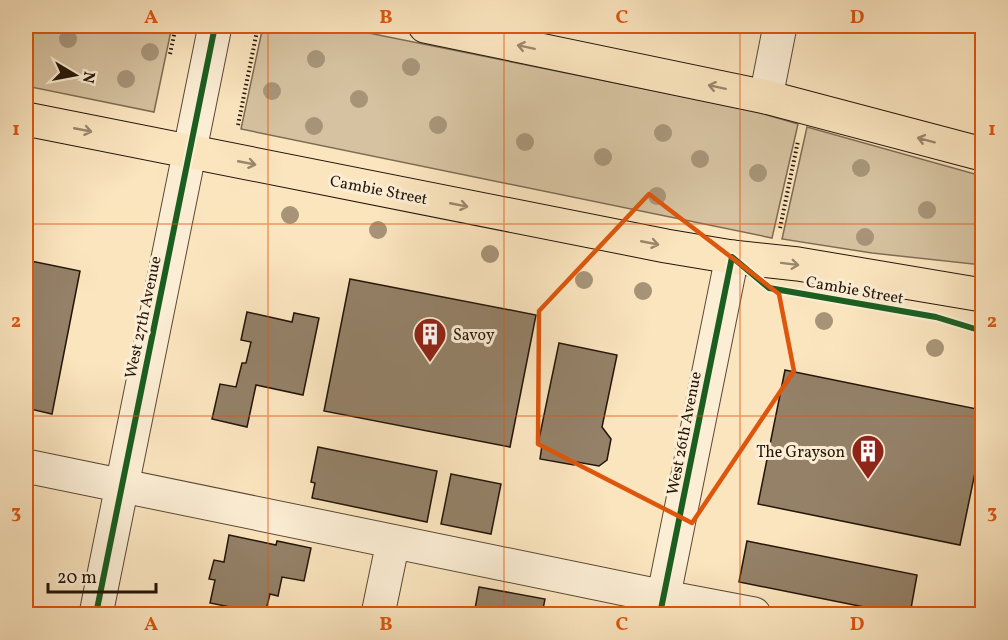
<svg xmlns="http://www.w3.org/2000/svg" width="1008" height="640" viewBox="0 0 1008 640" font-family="Vollkorn,serif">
<rect width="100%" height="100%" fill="#fbe5bf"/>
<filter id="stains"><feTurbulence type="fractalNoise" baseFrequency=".00333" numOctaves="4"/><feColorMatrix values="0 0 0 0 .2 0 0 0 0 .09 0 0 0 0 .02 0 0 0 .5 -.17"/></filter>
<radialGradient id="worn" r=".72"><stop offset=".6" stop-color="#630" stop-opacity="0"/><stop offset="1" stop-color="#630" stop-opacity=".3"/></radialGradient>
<!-- green -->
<path fill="#d6c2a0" stroke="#7d6c54" stroke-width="1.5" d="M 26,26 L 172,26 L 154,112 L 26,86 Z
M 263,26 L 334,26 L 750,110 L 798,124 L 772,238 L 241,129 Z
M 807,127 L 982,176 L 982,265 L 872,253 L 782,239 Z"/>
<!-- building -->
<path fill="#948168" stroke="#241509" stroke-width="1.5" d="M 26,260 L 80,271 L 52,414 L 26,408 Z
M 350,279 L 536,315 L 510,447 L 324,411 Z
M 247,312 L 292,322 L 294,313 L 319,318 L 303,395 L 256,385 L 247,427 L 212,419 L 220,384 L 236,387 L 242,363 L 246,363 L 251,342 L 241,340 Z
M 559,343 L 617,355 L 602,427 L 611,439 L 607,460 L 599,466 L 577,462 L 574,465 L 540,459 L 542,445 L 538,444 Z
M 785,370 L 982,410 L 982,439 L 960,545 L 758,504 Z
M 318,447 L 437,471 L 427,522 L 312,498 L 315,483 L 311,482 Z
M 451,474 L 501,484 L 491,534 L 441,524 Z
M 229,535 L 276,545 L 277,541 L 311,548 L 304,581 L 282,577 L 278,596 L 270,594 L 265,614 L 210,603 L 215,580 L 209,579 L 214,560 L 224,562 Z
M 747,541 L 917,575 L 910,614 L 899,614 L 739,582 Z
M 479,587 L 545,599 L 542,614 L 474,614 Z"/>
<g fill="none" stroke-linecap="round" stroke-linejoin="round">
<defs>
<path id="minor" d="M 766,97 L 780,26
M 26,466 L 664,597 L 754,614
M 96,614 L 215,26
M 378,614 L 393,542
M 660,614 L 732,257"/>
<path id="major" d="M 425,26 L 766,97 L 982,154
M 26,119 L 666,246 L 732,257 L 798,264 L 982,295"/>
</defs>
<!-- minor casing -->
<use href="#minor" stroke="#5a4936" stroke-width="35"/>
<!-- major casing -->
<use href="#major" stroke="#241509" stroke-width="35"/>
<!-- path -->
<path stroke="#241509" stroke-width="4" stroke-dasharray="1.5 3" stroke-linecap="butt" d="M 170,54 L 176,26
M 238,125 L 258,26
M 780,228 L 798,141"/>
<!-- minor -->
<use href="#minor" stroke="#fceed5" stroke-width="33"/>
<!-- major -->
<use href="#major" stroke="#fbe5bf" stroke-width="33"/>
<defs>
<path id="cycleway" d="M 96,614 L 215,26
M 660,614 L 732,257 L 769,288 L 936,317 L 982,331"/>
</defs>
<!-- cycleway casing -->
<use href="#cycleway" stroke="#fceed5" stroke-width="10"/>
<!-- cycleway -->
<use href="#cycleway" stroke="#1b5e20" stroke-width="6"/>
</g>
<!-- trees -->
<g fill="#a79478">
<circle cx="68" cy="39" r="9"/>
<circle cx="150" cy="52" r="9"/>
<circle cx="316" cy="59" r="9"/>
<circle cx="411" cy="67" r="9"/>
<circle cx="126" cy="79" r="9"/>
<circle cx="272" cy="91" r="9"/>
<circle cx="359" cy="99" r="9"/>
<circle cx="438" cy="125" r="9"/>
<circle cx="314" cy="126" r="9"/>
<circle cx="663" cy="133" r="9"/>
<circle cx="525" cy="142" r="9"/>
<circle cx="603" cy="157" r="9"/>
<circle cx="700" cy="159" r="9"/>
<circle cx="861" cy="168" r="9"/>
<circle cx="758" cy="173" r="9"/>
<circle cx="657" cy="196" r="9"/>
<circle cx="927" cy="210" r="9"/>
<circle cx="290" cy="215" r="9"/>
<circle cx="378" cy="230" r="9"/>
<circle cx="865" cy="237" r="9"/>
<circle cx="490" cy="254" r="9"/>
<circle cx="584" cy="280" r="9"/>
<circle cx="643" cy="291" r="9"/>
<circle cx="824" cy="321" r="9"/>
<circle cx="935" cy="348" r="9"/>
</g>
<!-- one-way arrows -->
<defs><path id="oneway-shaft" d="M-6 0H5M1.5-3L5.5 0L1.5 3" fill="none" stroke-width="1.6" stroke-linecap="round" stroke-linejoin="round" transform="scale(1.5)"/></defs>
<g stroke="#9a876d">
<use href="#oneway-shaft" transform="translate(526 47) rotate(-168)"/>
<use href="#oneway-shaft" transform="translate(717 87) rotate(-168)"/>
<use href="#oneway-shaft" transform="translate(83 130) rotate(11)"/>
<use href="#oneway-shaft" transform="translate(926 140) rotate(-165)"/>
<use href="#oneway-shaft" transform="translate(247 163) rotate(11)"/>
<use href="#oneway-shaft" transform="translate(459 205) rotate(11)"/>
<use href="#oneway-shaft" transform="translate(650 243) rotate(11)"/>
<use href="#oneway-shaft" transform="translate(790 264) rotate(7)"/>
</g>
<!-- marked area -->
<path fill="none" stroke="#de560c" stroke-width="4.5" stroke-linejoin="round" d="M 649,194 L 779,294 L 794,371 L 692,523 L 538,444 L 539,311 Z"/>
<!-- grid -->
<path fill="none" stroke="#de560c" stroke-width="1.5" stroke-opacity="0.55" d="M 268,26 L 268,614M 504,26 L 504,614M 740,26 L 740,614M 26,224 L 982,224M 26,416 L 982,416"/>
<!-- icons -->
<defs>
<symbol id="building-pin" viewBox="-11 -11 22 30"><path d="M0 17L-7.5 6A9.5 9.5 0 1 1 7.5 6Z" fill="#8f2418" stroke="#fceed5"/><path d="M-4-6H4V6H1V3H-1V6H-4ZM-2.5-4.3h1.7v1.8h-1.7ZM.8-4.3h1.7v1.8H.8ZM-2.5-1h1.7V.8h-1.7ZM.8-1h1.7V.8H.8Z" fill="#fff"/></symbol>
</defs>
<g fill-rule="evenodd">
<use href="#building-pin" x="411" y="315" width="38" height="52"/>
<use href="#building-pin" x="849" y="432" width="38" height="52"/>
</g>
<g text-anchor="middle" stroke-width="6" stroke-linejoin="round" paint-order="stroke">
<!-- street labels -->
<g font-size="16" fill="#241509" stroke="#fceed5">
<text transform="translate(379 189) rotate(11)" y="6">Cambie Street</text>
<text transform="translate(855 289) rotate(10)" y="6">Cambie Street</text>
<text transform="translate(142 317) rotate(-78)" y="6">West 27th Avenue</text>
<text transform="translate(683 433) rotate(-79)" y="6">West 26th Avenue</text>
</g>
<!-- poi labels -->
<g font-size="16" fill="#241509" stroke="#fceed5" text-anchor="start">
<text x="453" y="340">Savoy</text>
<text x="845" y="457" text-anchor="end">The Grayson</text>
</g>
</g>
<!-- margin -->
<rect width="1008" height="640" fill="none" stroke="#fbe5bf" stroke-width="66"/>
<!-- north arrow -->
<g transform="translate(75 75) rotate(100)" stroke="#fceed5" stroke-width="4.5" paint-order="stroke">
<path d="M0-4.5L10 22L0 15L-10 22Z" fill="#241509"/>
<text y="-9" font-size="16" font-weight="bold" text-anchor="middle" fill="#241509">N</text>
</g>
<!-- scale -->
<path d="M48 583v9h108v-9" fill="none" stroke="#241509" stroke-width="3"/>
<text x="57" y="583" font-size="18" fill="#241509" stroke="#fceed5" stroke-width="4.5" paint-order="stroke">20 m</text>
<rect x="33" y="33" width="942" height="574" fill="none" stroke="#de560c" stroke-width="2"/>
<g font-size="20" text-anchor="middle" font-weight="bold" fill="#de560c">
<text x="151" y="23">A</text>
<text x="386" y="23">B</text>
<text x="622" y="23">C</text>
<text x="857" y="23">D</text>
<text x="16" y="135">1</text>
<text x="992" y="135">1</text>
<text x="16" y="327">2</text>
<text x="992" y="327">2</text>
<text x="16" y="518">3</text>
<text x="992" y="518">3</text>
<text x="151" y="630">A</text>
<text x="386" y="630">B</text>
<text x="622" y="630">C</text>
<text x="857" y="630">D</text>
</g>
<rect width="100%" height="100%" filter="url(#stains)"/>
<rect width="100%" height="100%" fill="url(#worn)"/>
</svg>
